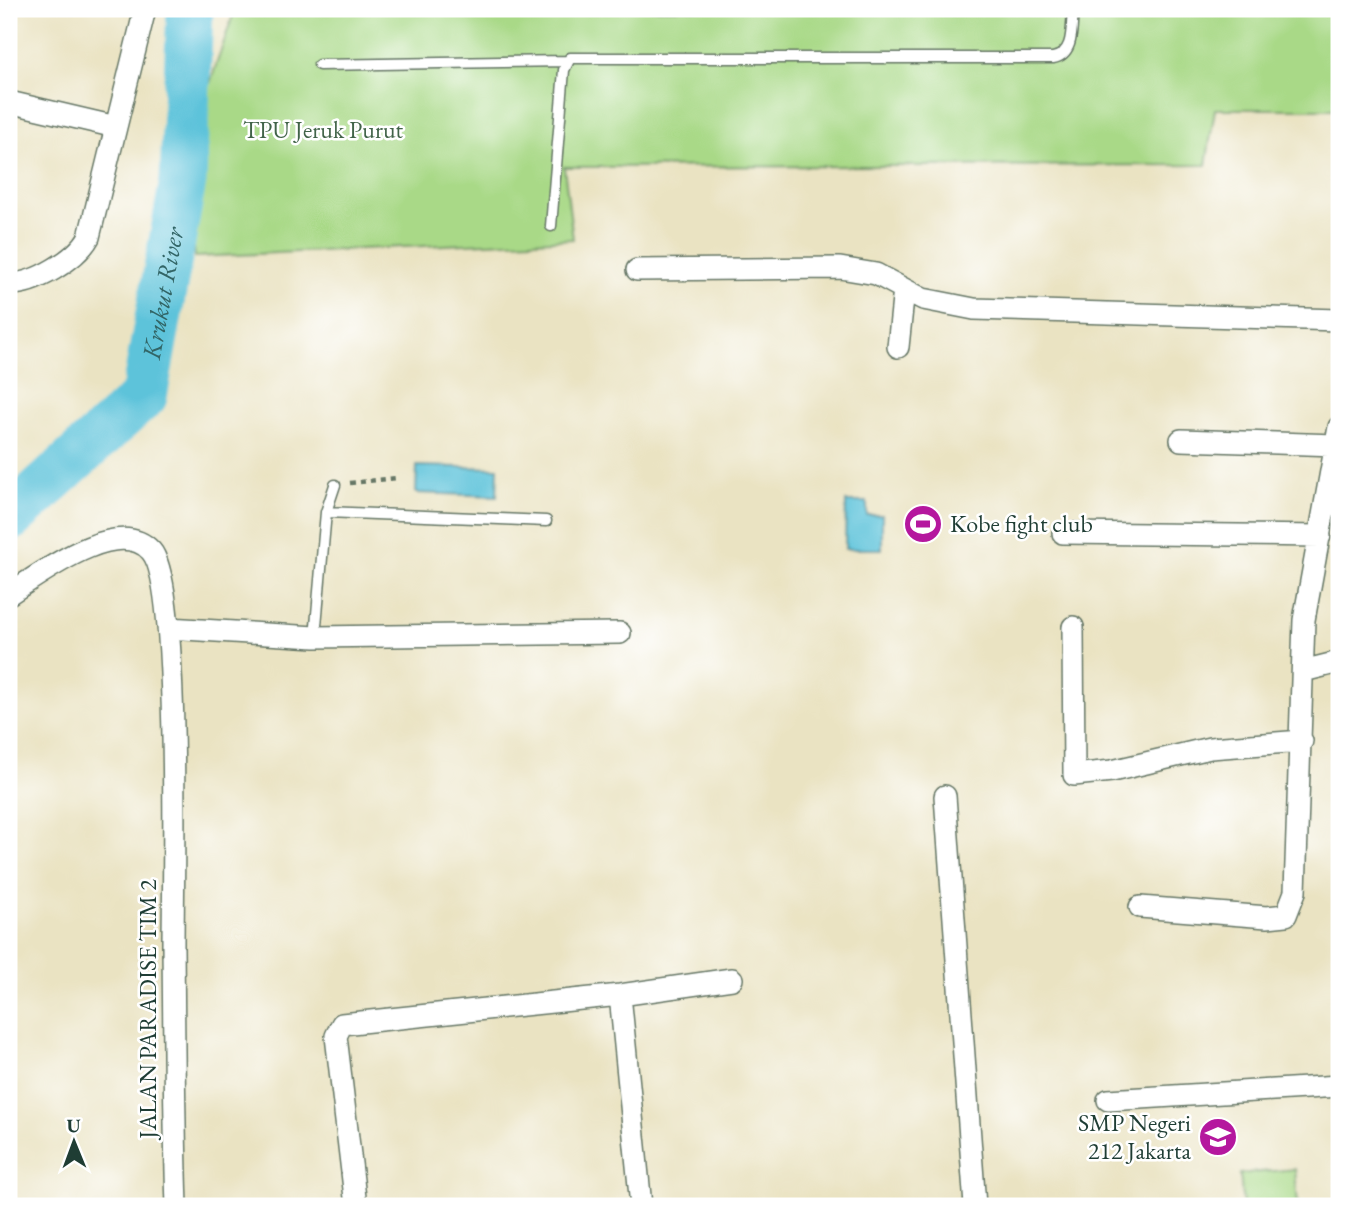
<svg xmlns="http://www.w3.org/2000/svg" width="1348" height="1215" viewBox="0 0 1348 1215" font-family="'EB Garamond',serif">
<rect width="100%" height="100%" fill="#fff"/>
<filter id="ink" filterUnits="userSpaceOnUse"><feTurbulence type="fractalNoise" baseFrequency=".0143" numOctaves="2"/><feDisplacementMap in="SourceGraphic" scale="14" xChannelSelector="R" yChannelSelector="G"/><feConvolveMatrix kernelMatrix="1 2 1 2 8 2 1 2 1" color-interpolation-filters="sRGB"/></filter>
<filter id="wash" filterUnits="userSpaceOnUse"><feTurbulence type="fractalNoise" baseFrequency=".00686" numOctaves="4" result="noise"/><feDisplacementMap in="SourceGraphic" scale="28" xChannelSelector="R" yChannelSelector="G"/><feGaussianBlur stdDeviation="1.57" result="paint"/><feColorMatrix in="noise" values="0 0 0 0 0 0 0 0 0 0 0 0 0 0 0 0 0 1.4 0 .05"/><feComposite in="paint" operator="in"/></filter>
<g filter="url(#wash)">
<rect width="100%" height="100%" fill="#eae3c2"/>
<!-- green -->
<path fill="#a9d987" stroke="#648b5e" stroke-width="2" d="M 235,9 L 1339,9 L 1339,109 L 1215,109 L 1206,165 L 564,167 L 573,239 L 195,257 L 185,157 Z
M 1295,1169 L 1298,1206 L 1243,1206 L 1240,1174 Z"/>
<!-- water -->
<path fill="#5dc3da" stroke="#3e8087" stroke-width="2" d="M 417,466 L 498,468 L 497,496 L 416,493 Z
M 846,502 L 867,502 L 867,515 L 882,515 L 882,549 L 845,549 Z"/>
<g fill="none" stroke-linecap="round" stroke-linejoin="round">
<!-- river -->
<path stroke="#5dc3da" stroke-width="47" id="s1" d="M 9,519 L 144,396 L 183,181 L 190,9"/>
</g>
</g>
<g filter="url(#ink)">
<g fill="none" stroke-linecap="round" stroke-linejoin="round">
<defs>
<path id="lane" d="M 319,65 L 567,61
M 551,226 L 564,70 L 570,58 L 1053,58 C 1075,54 1071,27 1073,9
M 326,512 L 546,521
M 315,637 L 326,512 L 335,485"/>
<path id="street" d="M 9,102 L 116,127
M 637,270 L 840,268 L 876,274 L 904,289
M 9,284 C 34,285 77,259 89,237 L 145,9
M 898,347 L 904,289 L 923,299 L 974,309 L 1339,320
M 1181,440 L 1336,445
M 1063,533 L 1320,536
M 9,594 C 39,575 118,514 151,551 C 181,584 173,885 173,946 C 174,1033 174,1120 177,1206
M 1073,627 L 1074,775 L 1112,771 L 1210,748 L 1302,741
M 168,628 L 315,637 L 620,633
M 1303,671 L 1339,662
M 945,796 L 975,1206
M 1140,907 L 1267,917 L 1286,915 L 1295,892 L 1304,620 L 1339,427
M 620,995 L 641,1206
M 1108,1100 L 1339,1086
M 356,1206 L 336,1036 L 342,1024 L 620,995 L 732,979"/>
</defs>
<!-- lane casing -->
<use href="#lane" stroke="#676" stroke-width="13"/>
<!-- street casing -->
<use href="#street" stroke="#676" stroke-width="24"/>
<!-- path -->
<path stroke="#676" stroke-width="4.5" stroke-dasharray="5 5" stroke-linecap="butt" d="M 350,483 L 397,478"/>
<!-- lane -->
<use href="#lane" stroke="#fff" stroke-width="10"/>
<!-- street -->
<use href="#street" stroke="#fff" stroke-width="21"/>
</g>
</g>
<!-- icons -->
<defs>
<symbol id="stadium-disc" viewBox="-11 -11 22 22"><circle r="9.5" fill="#b5179e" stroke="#fff"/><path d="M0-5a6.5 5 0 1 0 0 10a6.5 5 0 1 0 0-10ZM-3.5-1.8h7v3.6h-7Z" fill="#fff"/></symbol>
<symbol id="school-disc" viewBox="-11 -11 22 22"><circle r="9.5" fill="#b5179e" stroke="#fff"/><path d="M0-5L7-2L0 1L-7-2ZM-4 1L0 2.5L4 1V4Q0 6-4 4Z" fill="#fff"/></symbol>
</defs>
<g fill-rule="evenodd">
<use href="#stadium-disc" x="901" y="502" width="44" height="44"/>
<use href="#school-disc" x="1196" y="1115" width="44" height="44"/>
</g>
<g text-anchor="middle" stroke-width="5" stroke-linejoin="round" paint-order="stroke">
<!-- park labels -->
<g font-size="24" fill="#426449" stroke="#fff">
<text x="323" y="138">TPU Jeruk Purut</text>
</g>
<!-- poi labels -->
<g font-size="24" fill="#1f3d34" stroke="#fff" text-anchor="start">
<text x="950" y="532">Kobe fight club</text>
<text x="1191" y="1131" text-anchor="end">SMP Negeri<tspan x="1191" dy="28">212 Jakarta</tspan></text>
</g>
<!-- street labels -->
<g font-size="24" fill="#1f3d34" stroke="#fff">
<text transform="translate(148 1009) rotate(-90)" y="8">JALAN PARADISE TIM 2</text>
</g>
<!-- water labels -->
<g font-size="26" font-style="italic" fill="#326566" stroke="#fff">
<text dy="9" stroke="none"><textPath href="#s1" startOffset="287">Krukut River</textPath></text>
</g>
</g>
<!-- margin -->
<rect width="1348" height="1215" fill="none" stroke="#fff" stroke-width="35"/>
<!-- north arrow -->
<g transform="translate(74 1142) rotate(359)" stroke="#ffffff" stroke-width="5" paint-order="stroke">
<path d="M0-5L12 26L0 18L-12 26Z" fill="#1f3d34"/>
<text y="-10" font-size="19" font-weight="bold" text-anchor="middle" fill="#1f3d34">U</text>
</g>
</svg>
